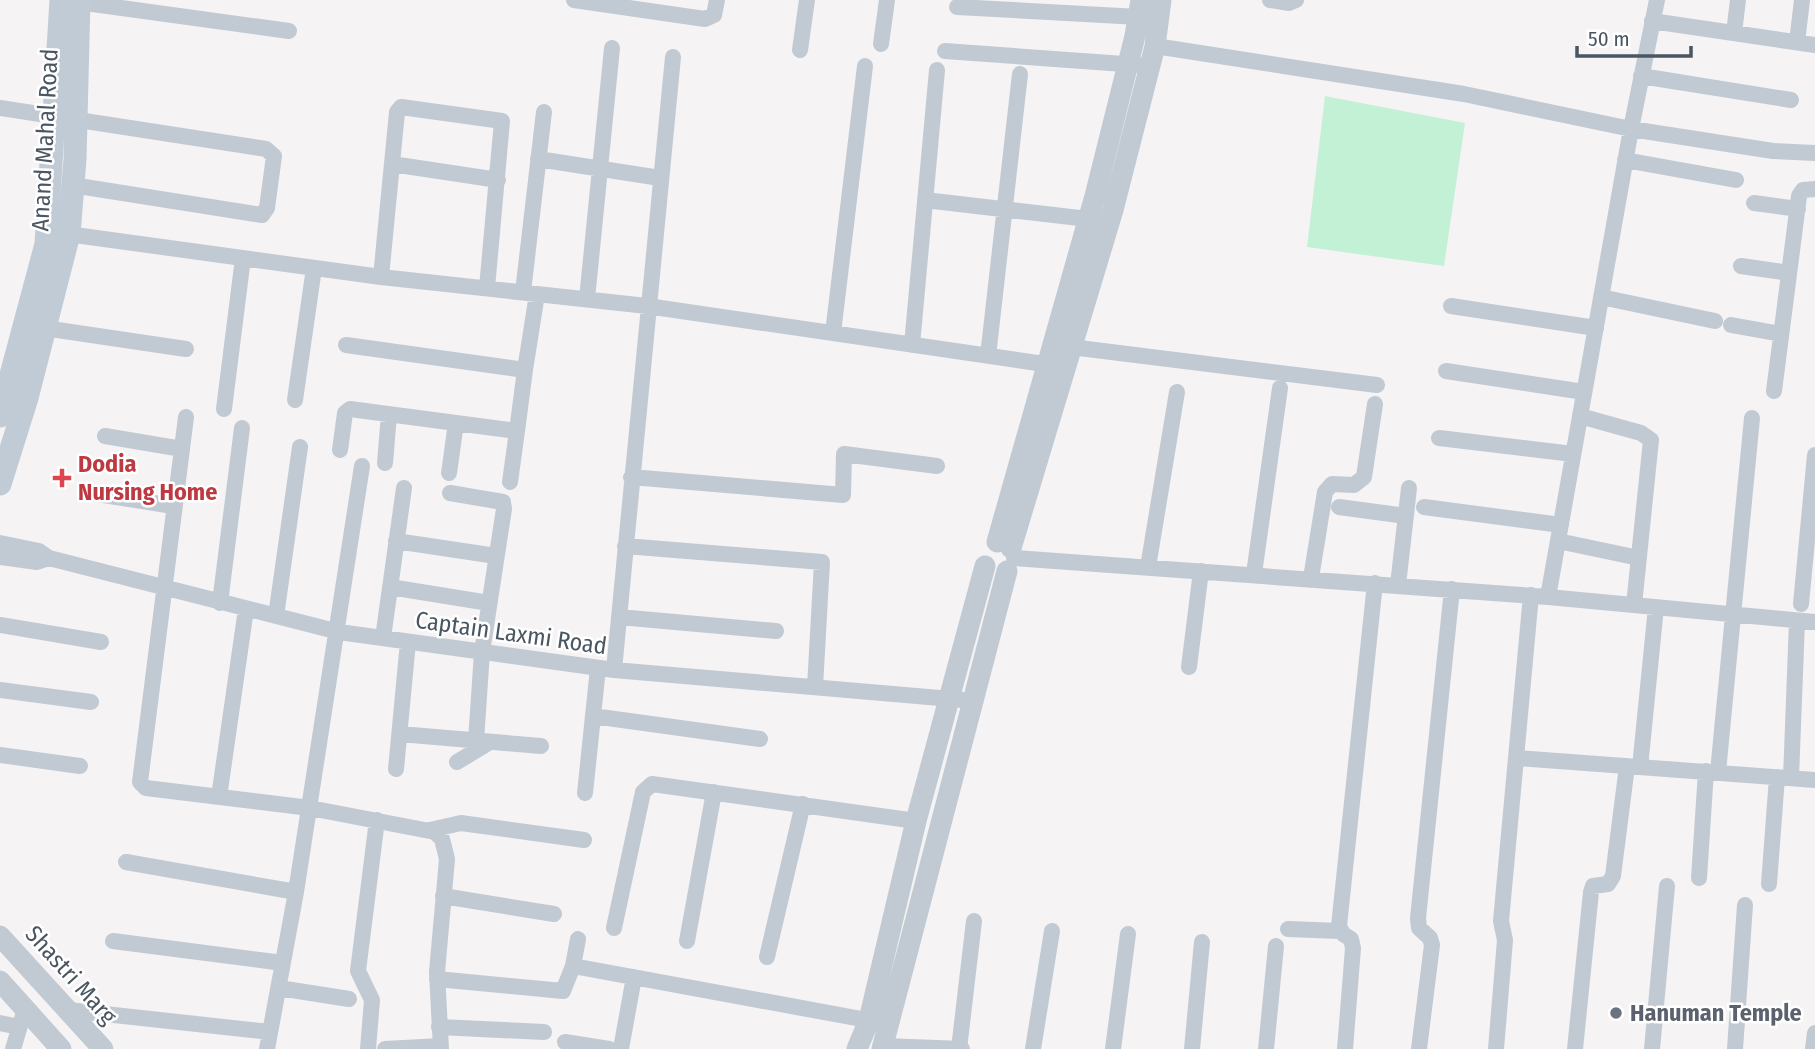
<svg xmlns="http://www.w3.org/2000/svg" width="1815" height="1049" viewBox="0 0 1815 1049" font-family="'Fira Sans Condensed',sans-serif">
<rect width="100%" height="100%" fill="#f5f3f3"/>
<!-- green -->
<path fill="#c3f1d5" d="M 1325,96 L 1465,123 L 1444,266 L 1307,247 Z"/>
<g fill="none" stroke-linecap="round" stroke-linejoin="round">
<!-- minor -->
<path stroke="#c1cad2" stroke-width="16" d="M 574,0 L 705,19 L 714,15 L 717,0
M 1270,0 L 1289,3 L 1296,0
M 78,2 L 289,31
M 957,7 L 1139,17
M 1652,21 L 1815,45
M 1734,33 L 1738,0
M 1797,42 L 1802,0
M 881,44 L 887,0
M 1155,46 L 1464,94 L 1631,129 L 1773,151 L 1815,153
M 800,50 L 807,0
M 945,51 L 1138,65
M 1641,76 L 1791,100
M 0,108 L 266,149 L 274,156 L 267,208 L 262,215 L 72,185
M 538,159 L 660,178
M 1625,160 L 1736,180
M 392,164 L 498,180
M 925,200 L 1088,219
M 1754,203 L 1798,209
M 60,233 L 381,277 L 647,306 L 1058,366
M 1741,266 L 1789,273
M 381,277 L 397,112 L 401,107 L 502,121 L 487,288
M 523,292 L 544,112
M 1601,297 L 1715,321
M 587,299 L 612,48
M 1451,306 L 1596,328
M 1731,325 L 1781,334
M 44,328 L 186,349
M 833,333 L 865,66
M 346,345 L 525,370 L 537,294
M 912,345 L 937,70
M 1071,347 L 1377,385
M 988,356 L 1020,74
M 1446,371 L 1584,392
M 1774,391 L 1799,196 L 1803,190 L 1815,189
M 295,400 L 314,268
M 224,409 L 243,258
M 1580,416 L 1641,433 L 1651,440 L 1634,605
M 186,417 L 140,782 L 146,788 L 310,808 L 435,832 L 442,839 L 447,859 L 437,972 L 441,1049
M 105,436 L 182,449
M 1439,438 L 1573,454
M 340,450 L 345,413 L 350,409 L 517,431 L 525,370
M 385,463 L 389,414
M 449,473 L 456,423
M 631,477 L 843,495 L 844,454 L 937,466
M 510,482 L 517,431
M 91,493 L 173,506
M 450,493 L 503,502 L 504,509 L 482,652 L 476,741
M 1339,507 L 1406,516
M 1424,507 L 1561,525
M 396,541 L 496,556
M 1558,541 L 1639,558
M 0,543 L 39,551 L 49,558 L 339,632 L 614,670 L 975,701
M 625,546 L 822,562 L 815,687
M 0,557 L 37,562 L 49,558
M 1014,558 L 1548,597 L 1815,622
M 1148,567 L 1177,392
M 1254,574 L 1280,388
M 1311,578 L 1325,492 L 1332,484 L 1354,485 L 1364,477 L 1375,404
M 1398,585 L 1409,488
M 390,587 L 489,603
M 1548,597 L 1631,129 L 1657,0
M 220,603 L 242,428
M 1801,604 L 1815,455
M 276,616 L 300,447
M 619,617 L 776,631
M 0,625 L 101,642
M 383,638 L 404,488
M 1189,667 L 1201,571
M 614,670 L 673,57
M 0,690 L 91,702
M 593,716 L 760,739
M 400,734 L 541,746
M 0,755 L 80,766
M 1516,758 L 1815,780
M 457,762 L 490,742
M 1640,767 L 1656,607
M 396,769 L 408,642
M 1718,772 L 1752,418
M 1791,778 L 1797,621
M 585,793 L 598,668
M 219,797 L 246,609
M 430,830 L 461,823 L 584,840
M 126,862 L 296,892
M 1699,878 L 1706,771
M 1769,884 L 1777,777
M 443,896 L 554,914
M 614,928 L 643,792 L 652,784 L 916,821
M 1288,929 L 1340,931
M 113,941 L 283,963
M 687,941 L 714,792
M 767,957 L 803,804
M 573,966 L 878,1022
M 437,979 L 563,991 L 573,966 L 578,939
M 279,988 L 349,999
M 68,1010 L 270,1032
M 0,1023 L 19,1027
M 439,1027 L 544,1032
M 565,1042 L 609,1049
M 884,1046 L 962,1049
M 13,1049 L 25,1009
M 267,1049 L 296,892 L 362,466
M 368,1049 L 372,1000 L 358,971 L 377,820
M 385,1049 L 441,1046
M 621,1049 L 634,977
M 959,1049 L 974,921
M 1033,1049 L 1052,931
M 1113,1049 L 1128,934
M 1192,1049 L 1202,942
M 1266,1049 L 1276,946
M 1345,1049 L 1353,948 L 1351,939 L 1343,934 L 1339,926 L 1375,583
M 1419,1049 L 1432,945 L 1430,938 L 1419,928 L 1418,918 L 1452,589
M 1496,1049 L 1505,940 L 1501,921 L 1531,595
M 1575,1049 L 1591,892 L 1593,886 L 1608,884 L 1613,876 L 1627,766
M 1652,1049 L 1667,886
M 1735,1049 L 1745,905
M 1813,1049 L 1815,1033"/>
<!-- tertiary -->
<path stroke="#c1cad2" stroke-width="21" d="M 997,542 L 1095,196 L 1135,36 L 1141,0
M 1011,548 L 1113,210 L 1155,46 L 1161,0
M 0,936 L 103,1049
M 0,981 L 61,1049
M 857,1049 L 869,1020 L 916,821 L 985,566
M 882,1049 L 1007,571"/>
<!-- secondary -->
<path stroke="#c1cbd6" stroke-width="23" d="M 0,416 L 46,244 L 61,0
M 0,484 L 27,398 L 69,234 L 75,159 L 79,0"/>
</g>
<!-- markers -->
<path fill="#e0444e" stroke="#fff" stroke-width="2.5" d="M58.5 467.5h7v7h7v7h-7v7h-7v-7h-7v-7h7z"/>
<circle fill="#6b7280" stroke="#fff" stroke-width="2.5" cx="1616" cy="1013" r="7"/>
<g text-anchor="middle" stroke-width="5" stroke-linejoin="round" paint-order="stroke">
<!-- street labels -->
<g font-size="24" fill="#4a5661" stroke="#fff">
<text transform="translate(45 140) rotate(-87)" y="8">Anand Mahal Road</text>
<text transform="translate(511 633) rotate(8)" y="8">Captain Laxmi Road</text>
<text transform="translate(71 975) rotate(48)" y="8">Shastri Marg</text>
</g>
<!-- health labels -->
<g font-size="24" font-weight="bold" fill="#be3a42" stroke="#fff" text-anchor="start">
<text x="78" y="472">Dodia<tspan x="78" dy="28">Nursing Home</tspan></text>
</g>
<!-- worship labels -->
<g font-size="24" font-weight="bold" fill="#5b616d" stroke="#fff" text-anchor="start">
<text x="1630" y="1021">Hanuman Temple</text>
</g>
</g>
<!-- scale -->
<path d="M1577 46v10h114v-10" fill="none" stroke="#4a5661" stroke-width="3.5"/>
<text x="1588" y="46" font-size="21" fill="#4a5661" stroke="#ffffff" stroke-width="5" paint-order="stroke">50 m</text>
</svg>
